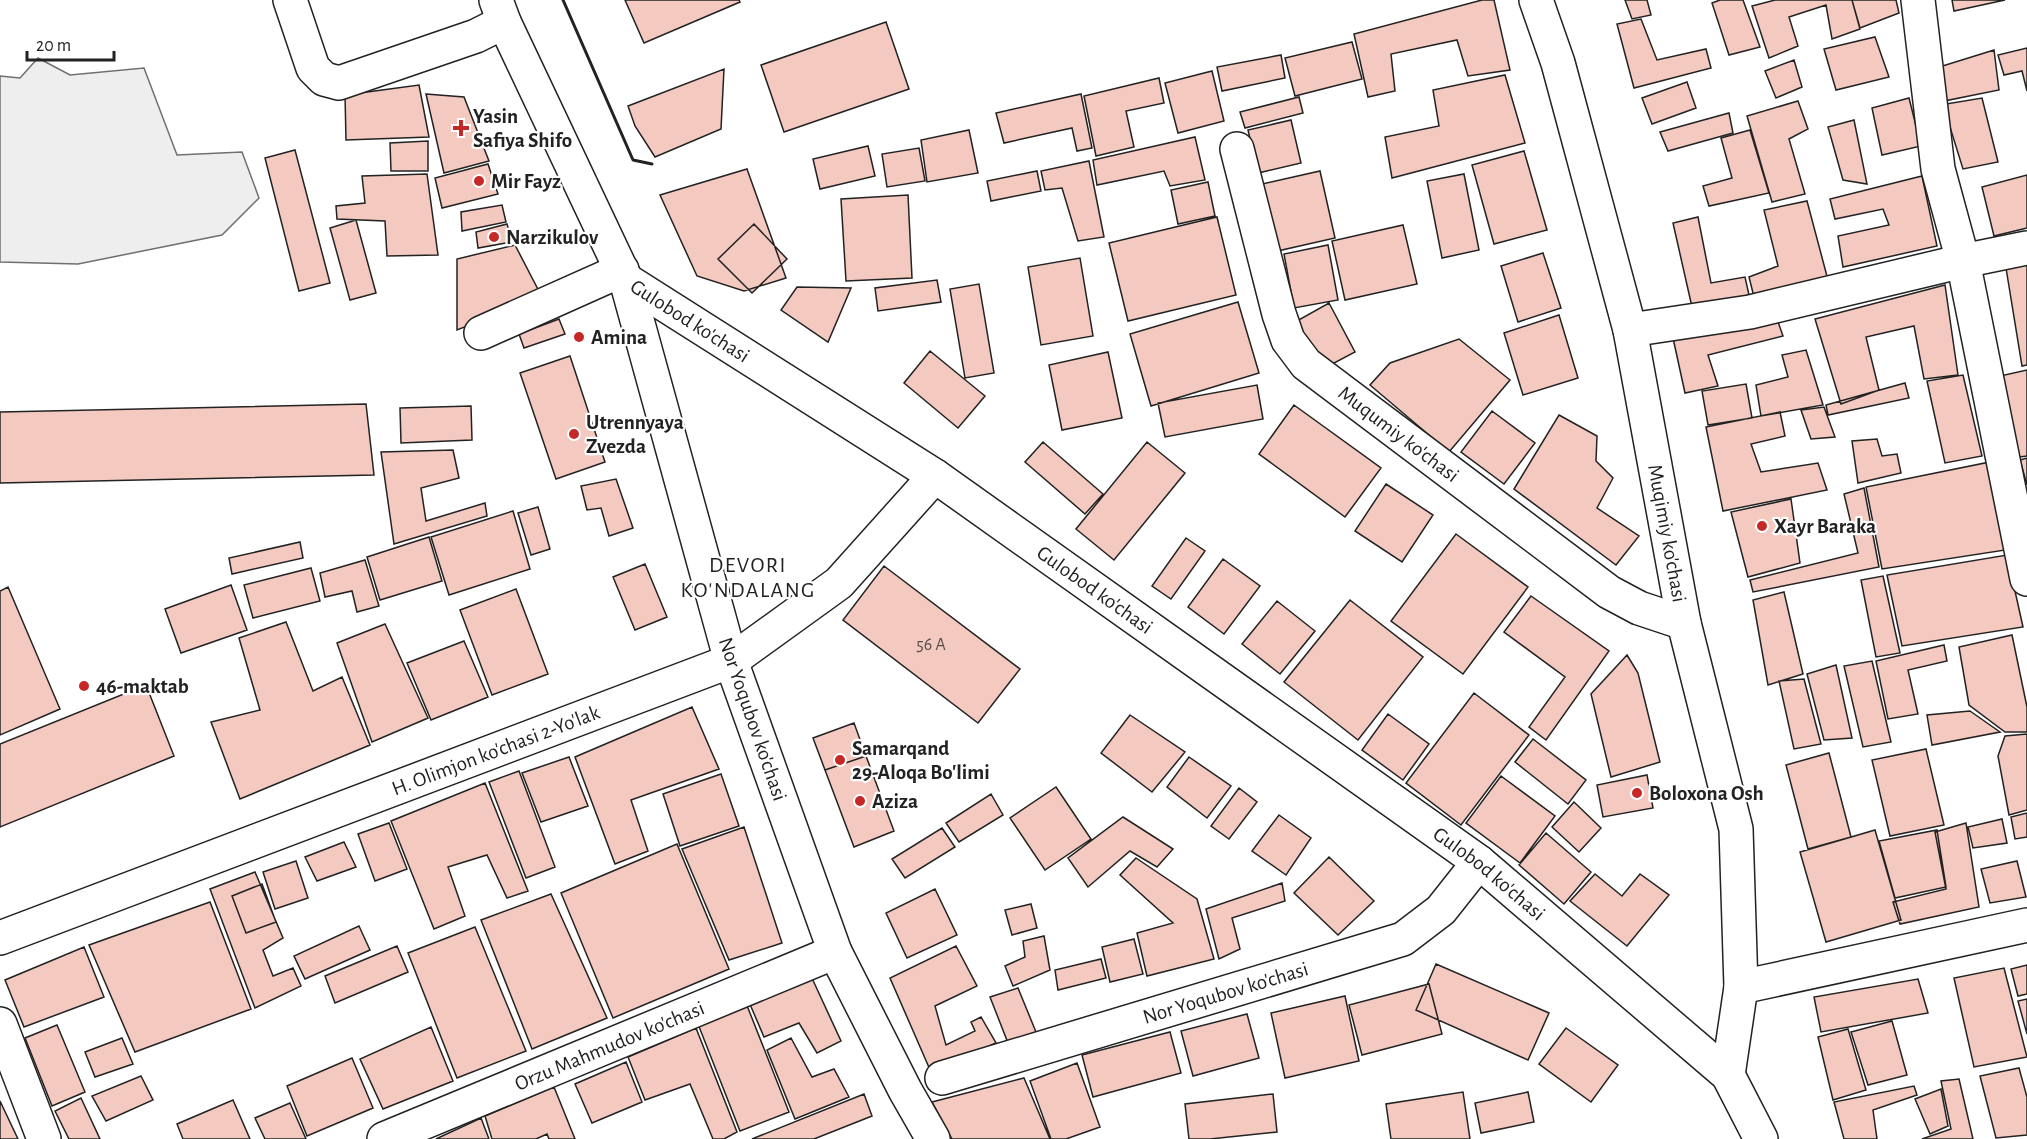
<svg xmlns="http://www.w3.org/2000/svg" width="2027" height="1139" viewBox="0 0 2027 1139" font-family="'Alegreya Sans',sans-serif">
<rect width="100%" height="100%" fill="#fff"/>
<!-- green -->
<path fill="#eee" stroke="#6f6f6f" stroke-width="1.5" d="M 38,58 L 70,75 L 144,68 L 177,155 L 242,152 L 259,198 L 222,235 L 78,264 L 0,262 L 0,76 L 20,78 Z"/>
<!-- building -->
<path fill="#f3c9c0" stroke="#222" stroke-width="1.5" d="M 625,0 L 739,0 L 740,2 L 644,43 Z
M 1482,0 L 1494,0 L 1510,70 L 1468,76 L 1457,40 L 1391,54 L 1395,91 L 1368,97 L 1354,34 Z
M 1625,0 L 1647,0 L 1651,15 L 1632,19 Z
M 1720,0 L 1743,0 L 1760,47 L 1729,55 L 1712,3 Z
M 1775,0 L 1852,0 L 1860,29 L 1832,39 L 1826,5 L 1789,17 L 1798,46 L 1769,58 L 1752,6 Z
M 1852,0 L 1896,0 L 1899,13 L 1860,28 Z
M 1952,0 L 2005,0 L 1954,11 Z
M 1641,19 L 1657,60 L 1706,49 L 1711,68 L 1634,88 L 1617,24 Z
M 886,22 L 909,89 L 784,132 L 761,65 Z
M 1875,37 L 1889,77 L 1836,90 L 1824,49 Z
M 1352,42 L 1362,79 L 1295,96 L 1285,58 Z
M 2027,48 L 2027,91 L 2022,71 L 2004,75 L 1998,55 Z
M 1994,50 L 1999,90 L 1944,101 L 1936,68 Z
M 1281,55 L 1285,78 L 1222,91 L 1217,67 Z
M 1794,60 L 1802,87 L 1776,98 L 1765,71 Z
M 724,69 L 721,129 L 655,157 L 635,126 L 628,106 Z
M 1212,71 L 1224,121 L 1178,133 L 1165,83 Z
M 1505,75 L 1525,143 L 1392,178 L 1385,137 L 1439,126 L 1433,90 Z
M 1159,78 L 1164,103 L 1126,111 L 1134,147 L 1096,156 L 1084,96 Z
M 1687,82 L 1696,108 L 1652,124 L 1642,98 Z
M 419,85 L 429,137 L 346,140 L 345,95 Z
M 426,94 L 464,97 L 489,161 L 444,173 Z
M 1081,94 L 1092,148 L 1077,151 L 1072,128 L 1004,143 L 996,113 Z
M 1299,97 L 1303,113 L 1245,128 L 1240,112 Z
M 1909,98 L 1921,146 L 1882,155 L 1872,108 Z
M 1982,98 L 1998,162 L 1963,169 L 1950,127 L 1934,106 Z
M 1798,101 L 1808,129 L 1789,139 L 1805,194 L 1772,202 L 1747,116 Z
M 1729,113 L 1733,133 L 1668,151 L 1660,132 Z
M 1291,120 L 1301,163 L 1258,173 L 1248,130 Z
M 1854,120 L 1867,184 L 1843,180 L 1828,127 Z
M 969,130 L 978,173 L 927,182 L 921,140 Z
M 1750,130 L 1769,193 L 1709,206 L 1703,186 L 1732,178 L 1721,138 Z
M 1195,137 L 1205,180 L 1170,186 L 1164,171 L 1097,185 L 1093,160 Z
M 428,141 L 428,171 L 391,171 L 390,143 Z
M 868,146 L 875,176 L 820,189 L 813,159 Z
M 919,148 L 925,181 L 887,187 L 882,154 Z
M 295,150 L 330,283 L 299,291 L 265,158 Z
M 1524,151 L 1547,230 L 1494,244 L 1472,165 Z
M 1089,161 L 1104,237 L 1078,241 L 1062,188 L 1045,190 L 1041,171 Z
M 488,164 L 498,194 L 442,208 L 435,178 Z
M 747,169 L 786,278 L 744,291 L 697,276 L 660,195 Z
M 1037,171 L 1041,191 L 991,201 L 987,181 Z
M 1320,171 L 1335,238 L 1273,252 L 1258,185 Z
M 427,174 L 438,255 L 387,256 L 385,221 L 337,219 L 336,206 L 365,203 L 362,176 Z
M 1464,174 L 1479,250 L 1442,258 L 1427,181 Z
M 2027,175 L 2027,228 L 1994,236 L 1982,187 Z
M 1922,176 L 1937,246 L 1843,267 L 1838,236 L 1889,225 L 1883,209 L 1835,219 L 1830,199 Z
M 1208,182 L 1215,216 L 1178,224 L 1171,190 Z
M 908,195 L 912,278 L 846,281 L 841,199 Z
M 1807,201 L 1828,280 L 1754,297 L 1749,277 L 1778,266 L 1764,210 Z
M 502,205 L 506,222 L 462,231 L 461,212 Z
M 1217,217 L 1236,295 L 1128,321 L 1109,243 Z
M 1698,217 L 1711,283 L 1745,277 L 1749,295 L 1692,307 L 1673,223 Z
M 356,220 L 376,293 L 350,300 L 330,228 Z
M 507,224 L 512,242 L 478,248 L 476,232 Z
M 754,224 L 787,259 L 752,293 L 718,259 Z
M 1403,225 L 1417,284 L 1345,300 L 1332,241 Z
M 515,245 L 542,297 L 457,330 L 457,259 Z
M 1328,245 L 1338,300 L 1294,308 L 1284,254 Z
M 1543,253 L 1561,308 L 1518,322 L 1501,266 Z
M 1080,258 L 1093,336 L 1041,345 L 1028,267 Z
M 2027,265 L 2027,365 L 2022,366 L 2006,268 Z
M 937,280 L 941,302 L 878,311 L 875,288 Z
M 979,284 L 994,373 L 965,378 L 950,289 Z
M 1945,285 L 1958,375 L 1924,379 L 1914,326 L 1866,337 L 1879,390 L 1841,404 L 1815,319 Z
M 797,287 L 851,288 L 828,342 L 781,310 Z
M 1238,302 L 1259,373 L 1151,406 L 1130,334 Z
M 1329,303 L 1355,352 L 1321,370 L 1295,322 Z
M 1559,315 L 1578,378 L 1523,395 L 1504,333 Z
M 559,319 L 565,334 L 524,348 L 519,334 Z
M 1777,319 L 1783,336 L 1708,355 L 1718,386 L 1685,393 L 1673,338 Z
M 1459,339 L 1510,380 L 1449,452 L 1370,385 L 1390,363 Z
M 1806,350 L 1823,405 L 1761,416 L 1756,385 L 1788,377 L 1782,355 Z
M 930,351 L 985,396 L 958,428 L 904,383 Z
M 1108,352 L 1122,418 L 1062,430 L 1049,365 Z
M 570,356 L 605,462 L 556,479 L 520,373 Z
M 2027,370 L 2027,456 L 2012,458 L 2000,376 Z
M 1963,375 L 1982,456 L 1945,463 L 1927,381 Z
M 1905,383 L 1909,398 L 1828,415 L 1826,405 Z
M 1746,384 L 1752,418 L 1708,425 L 1702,391 Z
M 1257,385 L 1263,419 L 1165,437 L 1158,403 Z
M 366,404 L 374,475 L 0,483 L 0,412 Z
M 1294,405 L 1381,468 L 1345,517 L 1259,454 Z
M 471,406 L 472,440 L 401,443 L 400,408 Z
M 1824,407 L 1835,437 L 1811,439 L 1801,410 Z
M 1492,411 L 1535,443 L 1504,484 L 1461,452 Z
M 1780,412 L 1785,436 L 1751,444 L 1761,472 L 1818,463 L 1827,490 L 1723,511 L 1706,427 Z
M 1559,415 L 1597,436 L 1596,461 L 1613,478 L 1597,508 L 1639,536 L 1616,565 L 1514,489 Z
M 1877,439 L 1882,456 L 1897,454 L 1901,473 L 1858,483 L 1852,441 Z
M 1043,442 L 1103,494 L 1085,514 L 1025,462 Z
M 1147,442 L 1185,473 L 1114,560 L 1076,529 Z
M 453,450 L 459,478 L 421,488 L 426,521 L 485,503 L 487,516 L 394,544 L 381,452 Z
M 2027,458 L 2027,485 L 2020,460 Z
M 1990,462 L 2012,549 L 1882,569 L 1866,487 Z
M 616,479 L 633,528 L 609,536 L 601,508 L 587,510 L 581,486 Z
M 1386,484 L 1433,515 L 1402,562 L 1355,531 Z
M 1864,488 L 1879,567 L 1753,592 L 1750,580 L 1858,553 L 1844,494 Z
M 1791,499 L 1800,563 L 1748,577 L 1731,512 Z
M 538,507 L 550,549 L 531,555 L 518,513 Z
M 513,511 L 530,569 L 449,595 L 431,537 Z
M 1456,534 L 1528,587 L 1463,674 L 1391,621 Z
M 429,537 L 442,581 L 380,600 L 367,557 Z
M 1186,538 L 1205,551 L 1171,599 L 1152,586 Z
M 300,542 L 303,558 L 232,574 L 229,558 Z
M 2007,555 L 2023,627 L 1902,646 L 1887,575 Z
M 1223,559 L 1260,586 L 1224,634 L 1188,607 Z
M 365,560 L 379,606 L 357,612 L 352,591 L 325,597 L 320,573 Z
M 645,564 L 667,617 L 635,630 L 613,577 Z
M 884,566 L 1020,669 L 978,723 L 843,620 Z
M 311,568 L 320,601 L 253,618 L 244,585 Z
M 1883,576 L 1900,653 L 1876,657 L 1861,580 Z
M 231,585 L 247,630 L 181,653 L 165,609 Z
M 8,587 L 60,709 L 0,735 L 0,591 Z
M 516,589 L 548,674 L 492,695 L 460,610 Z
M 1784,592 L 1803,674 L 1768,685 L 1753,600 Z
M 1531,596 L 1609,651 L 1546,740 L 1529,727 L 1565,677 L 1504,632 Z
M 1350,600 L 1423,657 L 1358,740 L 1284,682 Z
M 1277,601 L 1315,631 L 1280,674 L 1242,644 Z
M 286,622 L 313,691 L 342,677 L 370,745 L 240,799 L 211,722 L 260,710 L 239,638 Z
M 385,624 L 428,718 L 372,742 L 337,643 Z
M 2012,635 L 2027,707 L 2027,732 L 2005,732 L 1969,705 L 1959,647 Z
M 464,641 L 488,697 L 431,720 L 407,663 Z
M 1944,645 L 1947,661 L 1908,670 L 1918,714 L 1888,719 L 1876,661 Z
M 1627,655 L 1638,673 L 1660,762 L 1611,777 L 1591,694 Z
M 1872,661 L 1891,742 L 1863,747 L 1844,666 Z
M 1836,665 L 1852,738 L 1824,740 L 1807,674 Z
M 1804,679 L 1821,744 L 1794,749 L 1779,681 Z
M 146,685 L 174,756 L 0,827 L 0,744 Z
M 1474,693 L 1529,735 L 1461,825 L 1406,783 Z
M 692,707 L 719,769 L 631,800 L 648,851 L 615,864 L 575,757 Z
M 1970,711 L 2000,732 L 1932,745 L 1927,715 Z
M 1388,714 L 1429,744 L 1403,780 L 1362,750 Z
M 1130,715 L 1185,752 L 1152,792 L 1101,753 Z
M 854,723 L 866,756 L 825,770 L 813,738 Z
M 2027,734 L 2027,810 L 2009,815 L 1998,756 L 2005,736 Z
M 1533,739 L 1586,780 L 1568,804 L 1515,762 Z
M 1926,749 L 1944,825 L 1890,836 L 1872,760 Z
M 1829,753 L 1851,837 L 1808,849 L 1786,765 Z
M 866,756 L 894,831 L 854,847 L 825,770 Z
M 569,757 L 588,806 L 541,822 L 522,773 Z
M 1189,757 L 1231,786 L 1207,818 L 1167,787 Z
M 519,771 L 555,867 L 526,878 L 489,782 Z
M 721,774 L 739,826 L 680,846 L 663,794 Z
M 1647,775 L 1653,808 L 1603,817 L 1597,785 Z
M 1501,776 L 1555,816 L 1520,863 L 1466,823 Z
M 485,783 L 528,891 L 507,898 L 487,855 L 448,867 L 465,916 L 434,929 L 391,821 Z
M 1056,787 L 1091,839 L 1045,870 L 1010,818 Z
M 1239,788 L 1257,802 L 1229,839 L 1211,826 Z
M 991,794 L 1003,815 L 959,842 L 946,823 Z
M 1574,802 L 1601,828 L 1579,852 L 1552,827 Z
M 2027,813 L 2027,837 L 2015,839 L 2011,817 Z
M 1279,815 L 1311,838 L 1286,875 L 1252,851 Z
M 1123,817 L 1173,849 L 1157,867 L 1130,851 L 1088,887 L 1068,858 Z
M 2002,819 L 2007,843 L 1973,848 L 1968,827 Z
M 389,823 L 407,869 L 375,881 L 358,834 Z
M 1966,823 L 1979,907 L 1900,924 L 1893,902 L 1946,889 L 1935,832 Z
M 744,827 L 782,943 L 729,960 L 682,849 Z
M 942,828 L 955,847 L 905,878 L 892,859 Z
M 1875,830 L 1901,920 L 1826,942 L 1800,852 Z
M 1937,830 L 1946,887 L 1895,898 L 1879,841 Z
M 1546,833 L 1591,872 L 1564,904 L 1519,865 Z
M 344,842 L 356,867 L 317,881 L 305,857 Z
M 677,844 L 729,969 L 613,1018 L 561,893 Z
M 1329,857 L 1374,901 L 1338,935 L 1294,893 Z
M 1136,858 L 1197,899 L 1214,959 L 1147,976 L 1137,933 L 1173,923 L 1120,875 Z
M 296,861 L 308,898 L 275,909 L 263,872 Z
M 2017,861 L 2026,897 L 1990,903 L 1981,869 Z
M 255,872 L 283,938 L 263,950 L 273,976 L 293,968 L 301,986 L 255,1008 L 210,889 Z
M 1595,874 L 1622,896 L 1640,874 L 1669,895 L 1627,946 L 1570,901 Z
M 1282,883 L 1285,901 L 1232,918 L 1240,949 L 1219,959 L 1206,909 Z
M 262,884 L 276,922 L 246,933 L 232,896 Z
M 935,889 L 957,935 L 907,958 L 886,913 Z
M 551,894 L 607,1018 L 532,1049 L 481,920 Z
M 210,902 L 251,1009 L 135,1052 L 89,945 Z
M 1031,904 L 1037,928 L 1012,935 L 1005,910 Z
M 359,926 L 370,950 L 305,979 L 294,956 Z
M 475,927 L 526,1051 L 457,1078 L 408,953 Z
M 1044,936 L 1050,970 L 1013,986 L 1005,966 L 1025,957 L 1023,941 Z
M 1134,939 L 1143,974 L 1110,982 L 1102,947 Z
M 397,946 L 408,972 L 335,1003 L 325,976 Z
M 956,946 L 977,986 L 935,1006 L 946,1045 L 975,1031 L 971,1022 L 981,1017 L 996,1043 L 931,1072 L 890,978 Z
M 84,947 L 104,997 L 24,1027 L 5,980 Z
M 1101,959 L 1106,978 L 1058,990 L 1055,970 Z
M 1436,964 L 1549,1013 L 1528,1060 L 1416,1010 Z
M 2027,965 L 2027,994 L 2018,996 L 2011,969 Z
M 2004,968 L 2027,1057 L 1974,1067 L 1954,978 Z
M 811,976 L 841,1041 L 817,1053 L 799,1023 L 764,1037 L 749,1002 Z
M 1918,979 L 1928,1013 L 1821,1032 L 1814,997 Z
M 1429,984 L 1442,1034 L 1362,1055 L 1349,1005 Z
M 1018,988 L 1036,1032 L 1008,1043 L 990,997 Z
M 1345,996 L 1359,1061 L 1285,1078 L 1271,1013 Z
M 2027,999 L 2027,1034 L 2018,1001 Z
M 746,1003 L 789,1112 L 740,1131 L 698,1024 Z
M 1247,1014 L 1259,1058 L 1193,1076 L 1181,1031 Z
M 1892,1021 L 1907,1075 L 1868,1085 L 1851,1032 Z
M 57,1025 L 85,1092 L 52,1106 L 25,1038 Z
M 431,1027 L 453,1081 L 383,1109 L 360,1059 Z
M 696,1028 L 737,1132 L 724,1139 L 713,1139 L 690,1084 L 645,1100 L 628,1057 Z
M 1566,1028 L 1618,1065 L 1591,1102 L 1539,1064 Z
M 1848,1029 L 1866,1090 L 1833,1100 L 1818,1037 Z
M 1170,1032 L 1181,1073 L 1093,1097 L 1082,1055 Z
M 122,1038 L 133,1064 L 95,1077 L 85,1052 Z
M 791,1038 L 812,1077 L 834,1069 L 849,1097 L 795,1119 L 767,1050 Z
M 352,1058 L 373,1108 L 307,1136 L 287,1086 Z
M 626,1062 L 642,1102 L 592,1123 L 575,1084 Z
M 1077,1063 L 1100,1127 L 1066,1139 L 1051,1139 L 1030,1081 Z
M 2019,1068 L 2027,1097 L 2027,1135 L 1996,1138 L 1980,1076 Z
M 141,1076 L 153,1100 L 106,1121 L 92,1096 Z
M 1024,1078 L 1050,1139 L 952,1139 L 932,1102 Z
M 1959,1079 L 1973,1139 L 1922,1139 L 1951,1129 L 1941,1081 Z
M 1914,1086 L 1917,1095 L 1873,1110 L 1877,1139 L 1844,1139 L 1834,1102 Z
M 554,1087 L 575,1139 L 549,1139 L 547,1134 L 536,1139 L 492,1139 L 485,1116 Z
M 1941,1089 L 1948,1126 L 1930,1134 L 1915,1099 Z
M 1463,1092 L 1470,1139 L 1391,1139 L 1386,1104 Z
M 1528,1092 L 1534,1122 L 1481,1133 L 1475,1103 Z
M 864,1094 L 872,1116 L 814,1139 L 752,1139 Z
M 1273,1094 L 1277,1132 L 1210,1139 L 1189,1139 L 1185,1104 Z
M 81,1098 L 100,1139 L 69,1139 L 55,1111 Z
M 233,1100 L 250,1139 L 183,1139 L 177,1124 Z
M 0,1101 L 18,1139 L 0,1139 Z
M 290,1103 L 306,1139 L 265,1139 L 255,1118 Z
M 481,1118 L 489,1139 L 436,1139 Z"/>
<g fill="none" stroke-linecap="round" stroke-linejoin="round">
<defs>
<g id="minor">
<path d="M 290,0 L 313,68 L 324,79 L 339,83 L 476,36 L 504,22"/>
<path d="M 1918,0 L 1938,169 L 1963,261 L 2027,579"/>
<path id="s1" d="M 1237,149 L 1279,314 L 1288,340 L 1306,364 L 1609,592 L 1639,608 L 1684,623"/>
<path d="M 1630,330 L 1750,312 L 1963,261 L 2027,248"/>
<path d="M 481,333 L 622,270"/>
<path d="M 731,661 L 835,952 L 905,1090 L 933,1139"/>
<path d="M 1741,987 L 2027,925"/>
<path d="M 0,1024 L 44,1139"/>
<path id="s2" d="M 942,1078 L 1403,939 L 1441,910 L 1479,862"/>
<path id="s3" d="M 384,1139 L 835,952"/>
</g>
<g id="major">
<path d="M 496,0 L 504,22 L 626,280 L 731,661"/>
<path id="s4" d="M 1536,0 L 1558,63 L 1630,330 L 1684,623 L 1736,829 L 1741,987 L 1728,1075"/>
<path id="s5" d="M 626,280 L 935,476 L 1479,862 L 1728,1075 L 1761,1139"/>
<path id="s6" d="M 0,938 L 731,661 L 839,583 L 935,476"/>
</g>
</defs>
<!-- minor casing -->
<use href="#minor" stroke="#222" stroke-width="36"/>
<!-- major casing -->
<use href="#major" stroke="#222" stroke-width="36"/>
<!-- minor -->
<use href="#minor" stroke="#fff" stroke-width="33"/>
<!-- major -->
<use href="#major" stroke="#fff" stroke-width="33"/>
<!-- wall -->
<path stroke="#222" stroke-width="3" d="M 563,0 L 633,160 L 652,164"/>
</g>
<!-- markers -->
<g fill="#c62828" stroke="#fff" stroke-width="2">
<path d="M458 119h6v6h6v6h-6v6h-6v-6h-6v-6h6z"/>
<circle cx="479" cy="181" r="6"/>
<circle cx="494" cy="237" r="6"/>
<circle cx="579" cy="337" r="6"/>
<circle cx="574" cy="434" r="6"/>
<circle cx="1762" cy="526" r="6"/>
<circle cx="84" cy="686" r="6"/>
<circle cx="840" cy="760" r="6"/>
<circle cx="1637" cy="793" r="6"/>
<circle cx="860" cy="801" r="6"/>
</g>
<g text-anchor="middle" stroke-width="4.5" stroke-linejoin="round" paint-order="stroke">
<!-- number labels -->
<g font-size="18" fill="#564c4a">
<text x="931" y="650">56 А</text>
</g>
<!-- poi labels -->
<g font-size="21" font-weight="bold" fill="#222" stroke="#fff" text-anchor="start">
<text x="473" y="123">Yasin<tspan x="473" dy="24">Safiya Shifo</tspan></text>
<text x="491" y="188">Mir Fayz</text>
<text x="506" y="244">Narzikulov</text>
<text x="591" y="344">Amina</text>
<text x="586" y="429">Utrennyaya<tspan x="586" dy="24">Zvezda</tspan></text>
<text x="1774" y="533">Xayr Baraka</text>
<text x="96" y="693">46-maktab</text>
<text x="852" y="755">Samarqand<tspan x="852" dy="24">29-Aloqa Bo'limi</tspan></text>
<text x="1649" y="800">Boloxona Osh</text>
<text x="872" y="808">Aziza</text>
</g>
<!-- street labels -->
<g font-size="21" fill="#222" stroke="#fff">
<text dy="7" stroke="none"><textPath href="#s5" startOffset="76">Gulobod ko'chasi</textPath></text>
<text dy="7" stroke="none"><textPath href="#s1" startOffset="344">Muqumiy ko'chasi</textPath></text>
<text dy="7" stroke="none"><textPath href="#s4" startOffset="550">Muqimiy ko'chasi</textPath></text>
<text dy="7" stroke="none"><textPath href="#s5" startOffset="562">Gulobod ko'chasi</textPath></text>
<text transform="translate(753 719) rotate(71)" y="7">Nor Yoqubov ko'chasi</text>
<text dy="7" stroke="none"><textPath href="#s6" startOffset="530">H. Olimjon ko'chasi 2-Yo'lak</textPath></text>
<text dy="7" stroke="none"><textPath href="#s5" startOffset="1048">Gulobod ko'chasi</textPath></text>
<text dy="7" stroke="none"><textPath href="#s2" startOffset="296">Nor Yoqubov ko'chasi</textPath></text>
<text dy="7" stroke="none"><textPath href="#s3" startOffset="244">Orzu Mahmudov ko'chasi</textPath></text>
</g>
<!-- neighbourhood labels -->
<g font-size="22" letter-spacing="1.5" fill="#222" stroke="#fff">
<text x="748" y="572">DEVORI<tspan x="748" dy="25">KO'NDALANG</tspan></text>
</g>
</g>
<!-- scale -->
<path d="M27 51v9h87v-9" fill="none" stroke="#222222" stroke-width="3"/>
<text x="36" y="51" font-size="18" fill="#222222" stroke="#ffffff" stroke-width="4.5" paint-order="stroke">20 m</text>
</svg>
